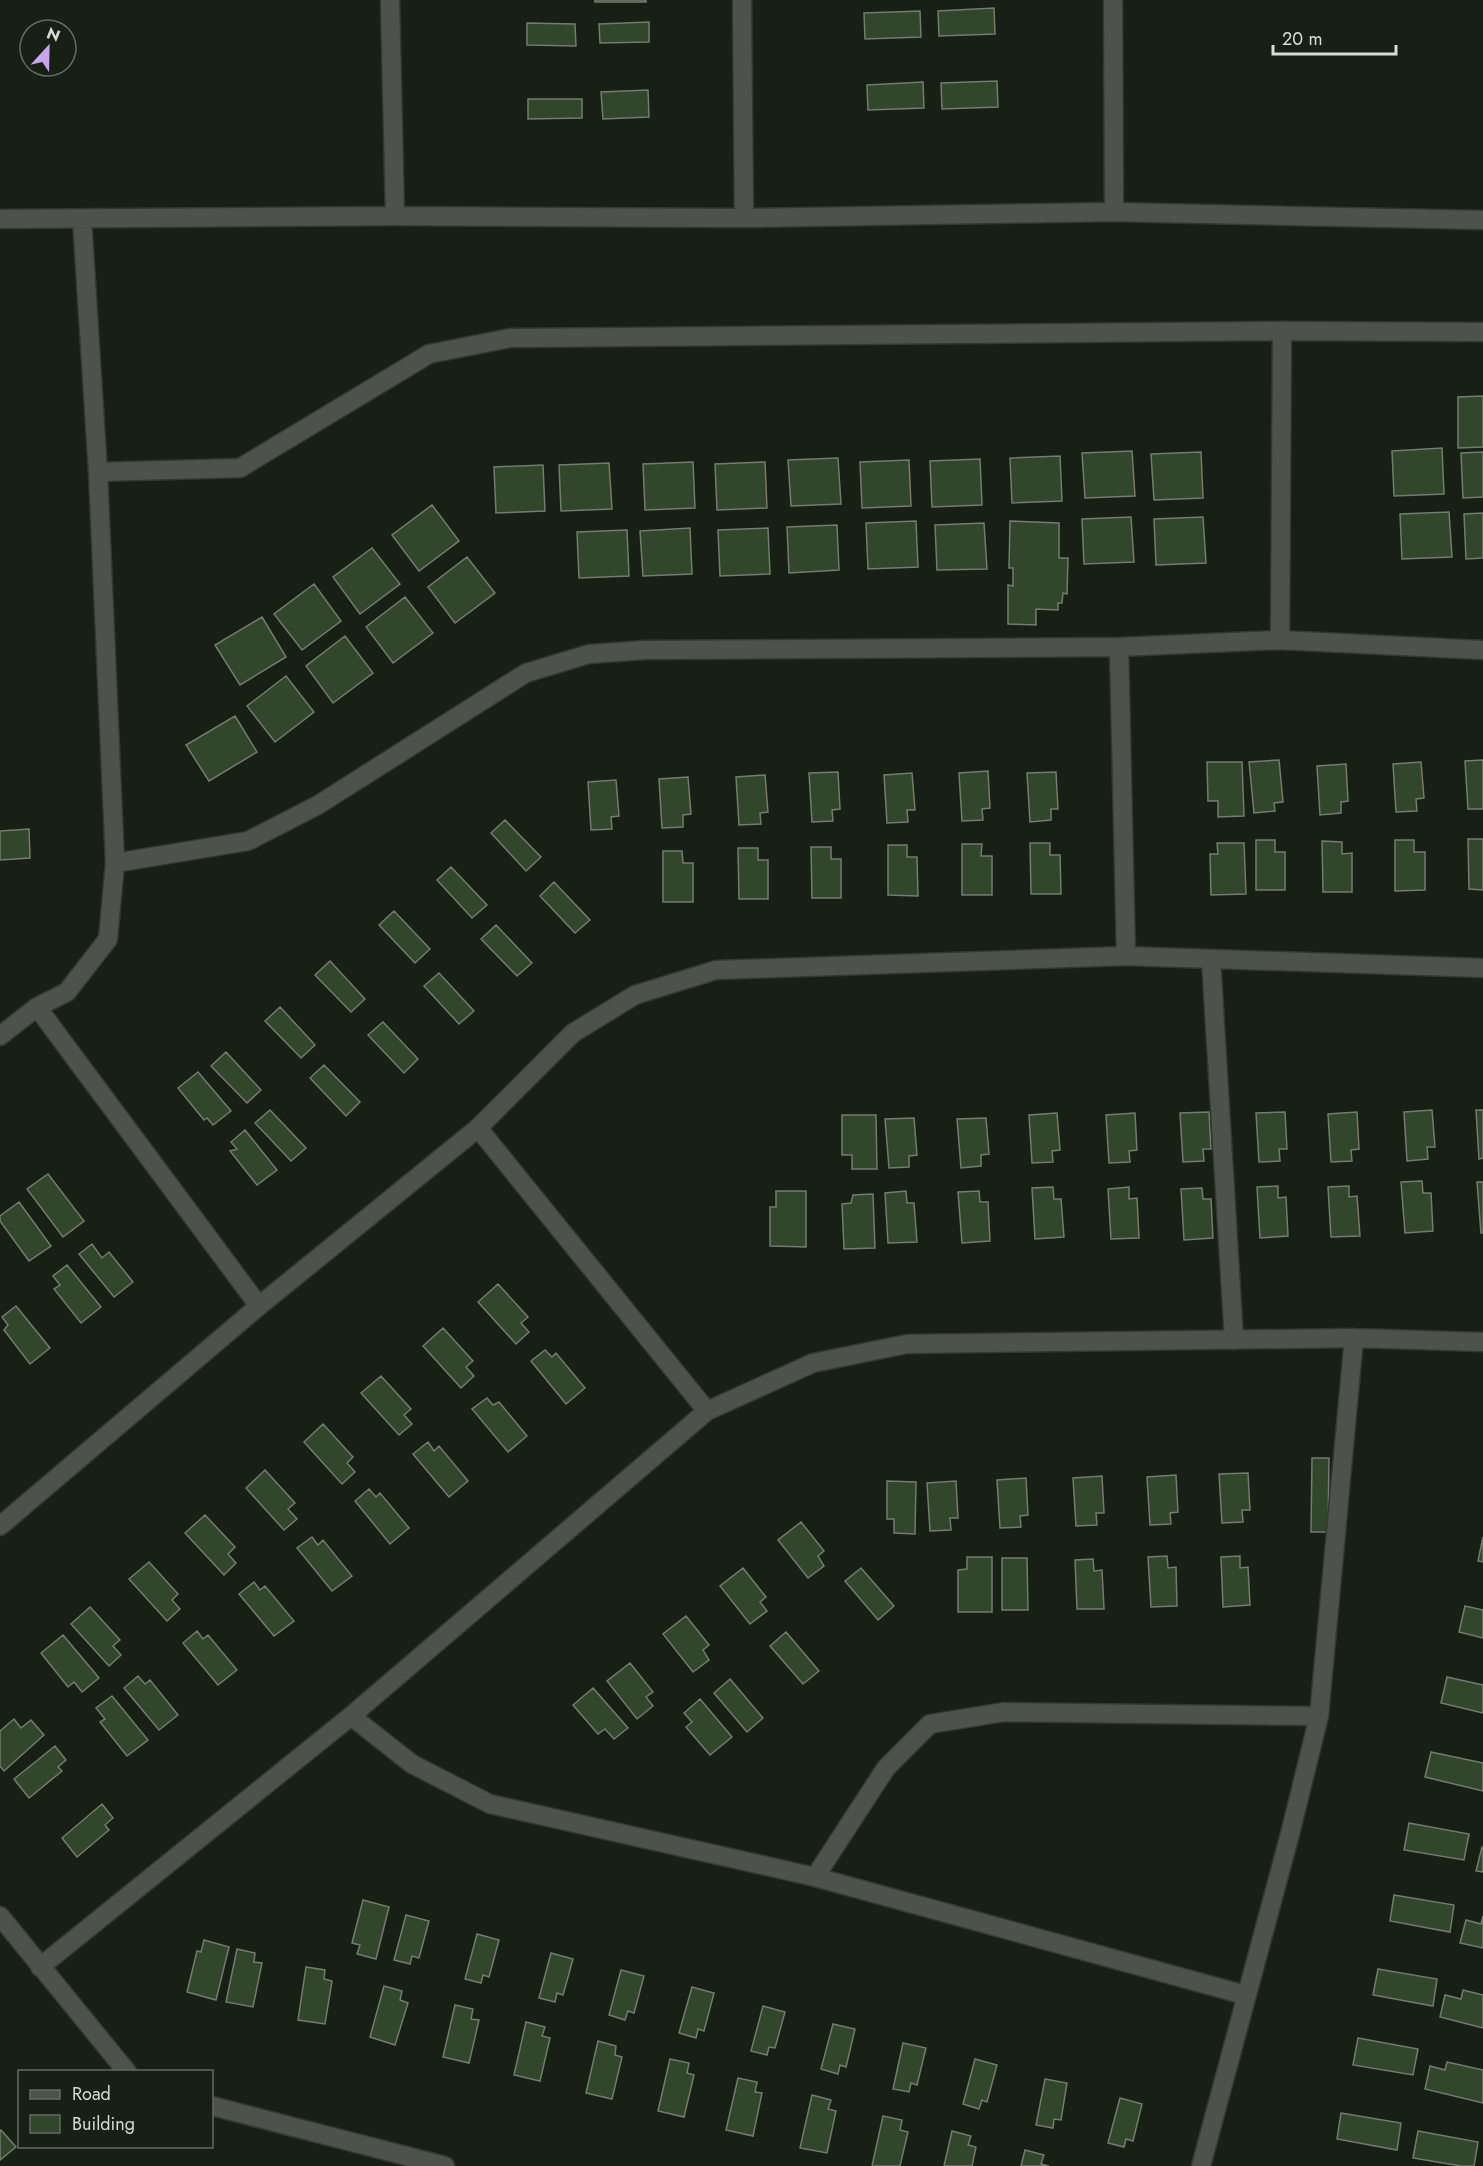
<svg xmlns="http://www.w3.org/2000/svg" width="1483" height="2166" viewBox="0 0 1483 2166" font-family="Jost,sans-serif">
<rect width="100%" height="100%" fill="#181f15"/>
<!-- building -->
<path fill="#31462a" stroke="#737c70" stroke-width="1.5" d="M 595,0 L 646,0 L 646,2 L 595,2 Z
M 994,8 L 995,34 L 939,36 L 938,11 Z
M 920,11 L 921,37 L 865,39 L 864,13 Z
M 649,22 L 649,42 L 600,43 L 599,24 Z
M 527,23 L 575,24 L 576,46 L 527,45 Z
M 997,81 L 998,107 L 942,109 L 941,83 Z
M 923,82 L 924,108 L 868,110 L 867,85 Z
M 648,90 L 649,117 L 603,119 L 601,92 Z
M 528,99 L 582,99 L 582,118 L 528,119 Z
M 1483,396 L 1483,447 L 1458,448 L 1458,397 Z
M 1442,448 L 1444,494 L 1394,496 L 1392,451 Z
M 1132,451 L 1135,496 L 1085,498 L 1082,453 Z
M 1201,452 L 1203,498 L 1154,500 L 1151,454 Z
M 1483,452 L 1483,497 L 1463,498 L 1461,453 Z
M 1060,456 L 1062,501 L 1012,503 L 1010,458 Z
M 838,458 L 841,504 L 791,506 L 788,460 Z
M 980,459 L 982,505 L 932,507 L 930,461 Z
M 909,460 L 911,506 L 862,508 L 860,462 Z
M 693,462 L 695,508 L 645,510 L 643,464 Z
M 765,462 L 767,508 L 717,510 L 715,464 Z
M 609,463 L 612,509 L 561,511 L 559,465 Z
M 543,465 L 545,511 L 496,513 L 494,467 Z
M 432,505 L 459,541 L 419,571 L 392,535 Z
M 1449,512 L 1452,557 L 1402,559 L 1400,514 Z
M 1483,513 L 1483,558 L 1466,559 L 1464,514 Z
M 1131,517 L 1134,562 L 1084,564 L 1082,519 Z
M 1203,517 L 1206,563 L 1156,565 L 1154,519 Z
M 916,521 L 918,567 L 868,569 L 866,523 Z
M 1010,521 L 1059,523 L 1059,558 L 1068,558 L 1067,594 L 1063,593 L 1062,603 L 1058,603 L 1058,610 L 1036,609 L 1036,625 L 1008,624 L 1008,585 L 1013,586 L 1013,568 L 1009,568 Z
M 984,523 L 987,569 L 937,570 L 935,525 Z
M 837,525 L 839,570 L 789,573 L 787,527 Z
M 690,528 L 692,574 L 643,576 L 640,531 Z
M 768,528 L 770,574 L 720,576 L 718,530 Z
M 627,530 L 629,576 L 579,578 L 577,532 Z
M 372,548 L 400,584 L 360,614 L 333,577 Z
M 467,557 L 495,593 L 455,623 L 428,587 Z
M 314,584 L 341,621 L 302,650 L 274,614 Z
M 405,597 L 433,633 L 393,663 L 366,627 Z
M 262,617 L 286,657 L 240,685 L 215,645 Z
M 345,636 L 373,673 L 333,703 L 306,666 Z
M 286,676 L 314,712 L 275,742 L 247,706 Z
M 235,716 L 257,752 L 209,781 L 186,745 Z
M 1279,760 L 1283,802 L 1274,803 L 1275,811 L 1254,813 L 1249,762 Z
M 1483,760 L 1483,809 L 1468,809 L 1465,761 Z
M 1207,762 L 1242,762 L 1244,816 L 1218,817 L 1218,801 L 1208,801 Z
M 1421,762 L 1424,798 L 1416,799 L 1417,811 L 1396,812 L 1393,764 Z
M 1346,764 L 1348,801 L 1341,802 L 1341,813 L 1320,815 L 1317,766 Z
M 988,771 L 990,808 L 982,809 L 983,820 L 962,821 L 959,773 Z
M 838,772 L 840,809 L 832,810 L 833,821 L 812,822 L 809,773 Z
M 1056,772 L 1058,809 L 1051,809 L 1051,820 L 1030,822 L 1027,773 Z
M 912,773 L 915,810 L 907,810 L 908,822 L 887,823 L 884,775 Z
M 765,775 L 768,812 L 760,813 L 761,824 L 739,825 L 736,777 Z
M 688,777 L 691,814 L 683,815 L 683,827 L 662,828 L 659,779 Z
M 616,780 L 619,816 L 611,817 L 612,829 L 591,830 L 588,782 Z
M 505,820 L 541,857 L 526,871 L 491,833 Z
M 29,829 L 30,858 L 0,860 L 0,831 Z
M 1468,839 L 1483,839 L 1483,890 L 1469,889 Z
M 1256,840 L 1275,840 L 1275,852 L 1285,852 L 1285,890 L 1256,890 Z
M 1395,840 L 1414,840 L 1414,852 L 1425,852 L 1425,890 L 1395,891 Z
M 1322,841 L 1342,842 L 1342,854 L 1352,853 L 1352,892 L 1323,892 Z
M 1030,843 L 1050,843 L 1050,855 L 1060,855 L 1061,894 L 1031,894 Z
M 1217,843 L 1244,843 L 1246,894 L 1211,895 L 1210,854 L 1218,854 Z
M 962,844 L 982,844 L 981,856 L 992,856 L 992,895 L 962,895 Z
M 888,845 L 907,845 L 907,857 L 917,857 L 918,896 L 888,895 Z
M 811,847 L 831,847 L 831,859 L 841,859 L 841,898 L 812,898 Z
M 738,848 L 758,848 L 758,860 L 768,860 L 768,899 L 739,899 Z
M 663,851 L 682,851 L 683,863 L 693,863 L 693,902 L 663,902 Z
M 451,867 L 487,905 L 472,918 L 437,880 Z
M 554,882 L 590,920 L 575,933 L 540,896 Z
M 394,911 L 430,949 L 415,963 L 379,925 Z
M 496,925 L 532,963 L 517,976 L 481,939 Z
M 330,961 L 365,999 L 351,1012 L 315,975 Z
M 439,973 L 474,1011 L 459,1024 L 424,986 Z
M 280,1007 L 315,1045 L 301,1058 L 265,1021 Z
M 383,1022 L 418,1059 L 404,1073 L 368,1035 Z
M 226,1052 L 261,1090 L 247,1103 L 211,1066 Z
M 324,1065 L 360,1102 L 346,1116 L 310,1078 Z
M 198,1072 L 231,1111 L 213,1125 L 207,1118 L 204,1120 L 178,1088 Z
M 270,1110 L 306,1148 L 291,1161 L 255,1123 Z
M 1432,1110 L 1435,1147 L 1427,1147 L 1428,1159 L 1407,1161 L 1404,1112 Z
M 1476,1110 L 1483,1110 L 1483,1158 L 1479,1159 Z
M 1209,1112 L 1211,1149 L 1203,1149 L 1204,1161 L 1183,1162 L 1180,1113 Z
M 1285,1112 L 1287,1149 L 1279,1149 L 1280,1161 L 1259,1162 L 1256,1113 Z
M 1357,1112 L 1359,1149 L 1351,1150 L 1352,1161 L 1331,1162 L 1328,1114 Z
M 1057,1113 L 1060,1150 L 1052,1151 L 1053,1162 L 1032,1163 L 1029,1115 Z
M 1135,1113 L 1137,1150 L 1129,1151 L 1130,1162 L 1109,1163 L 1106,1115 Z
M 842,1115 L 876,1115 L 877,1169 L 852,1169 L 852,1155 L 842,1155 Z
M 914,1118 L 917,1155 L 909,1156 L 909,1167 L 889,1168 L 885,1119 Z
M 986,1118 L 989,1154 L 981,1155 L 981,1166 L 961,1168 L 957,1119 Z
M 245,1130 L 277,1170 L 257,1185 L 230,1151 L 237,1149 L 231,1142 Z
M 48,1174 L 84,1221 L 63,1237 L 27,1189 Z
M 1422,1181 L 1423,1193 L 1431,1193 L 1433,1231 L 1405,1233 L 1401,1182 Z
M 1477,1182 L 1483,1182 L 1483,1233 L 1481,1233 Z
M 1278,1186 L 1278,1198 L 1286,1197 L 1288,1236 L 1260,1238 L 1257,1187 Z
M 1349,1186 L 1349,1197 L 1357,1196 L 1360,1236 L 1331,1237 L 1328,1187 Z
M 1053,1187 L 1054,1199 L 1061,1199 L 1064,1237 L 1035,1239 L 1032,1188 Z
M 1129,1187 L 1129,1199 L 1137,1198 L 1139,1238 L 1111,1239 L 1108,1189 Z
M 1202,1188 L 1203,1199 L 1211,1199 L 1213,1238 L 1184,1240 L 1181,1189 Z
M 776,1191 L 806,1191 L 806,1247 L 770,1246 L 770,1207 L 776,1207 Z
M 906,1191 L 907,1203 L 914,1203 L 917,1242 L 888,1243 L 885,1193 Z
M 979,1191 L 980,1202 L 988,1202 L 990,1241 L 962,1243 L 958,1192 Z
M 873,1194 L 875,1248 L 844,1249 L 842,1204 L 851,1203 L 853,1195 Z
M 19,1202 L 51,1246 L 29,1261 L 0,1221 L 0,1216 Z
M 92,1244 L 102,1258 L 109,1252 L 133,1282 L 114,1297 L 79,1254 Z
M 67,1265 L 101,1307 L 81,1323 L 54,1289 L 60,1285 L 53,1276 Z
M 498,1284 L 528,1317 L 521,1323 L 529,1332 L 516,1344 L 478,1302 Z
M 16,1306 L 50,1348 L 30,1364 L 4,1330 L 8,1325 L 2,1317 Z
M 443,1328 L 473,1361 L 466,1367 L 474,1376 L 461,1388 L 423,1346 Z
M 545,1350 L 552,1357 L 556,1353 L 585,1388 L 566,1404 L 531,1361 Z
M 381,1376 L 411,1409 L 404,1415 L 412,1424 L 399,1435 L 361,1393 Z
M 487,1398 L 493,1405 L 499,1402 L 527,1436 L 508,1452 L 472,1409 Z
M 323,1424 L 353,1457 L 347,1463 L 355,1472 L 342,1484 L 304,1442 Z
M 428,1442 L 434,1451 L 439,1446 L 468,1481 L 449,1497 L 413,1454 Z
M 1312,1458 L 1329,1458 L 1328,1532 L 1311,1532 Z
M 265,1470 L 295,1503 L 288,1509 L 297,1519 L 284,1530 L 246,1488 Z
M 1248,1473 L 1250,1510 L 1242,1510 L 1243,1522 L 1222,1523 L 1219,1474 Z
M 1176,1475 L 1178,1512 L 1170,1513 L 1171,1524 L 1150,1525 L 1147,1477 Z
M 1102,1476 L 1104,1513 L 1096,1513 L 1097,1525 L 1076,1526 L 1073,1478 Z
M 1026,1478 L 1028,1515 L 1020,1516 L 1021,1527 L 1000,1528 L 997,1480 Z
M 887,1481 L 916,1482 L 915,1534 L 894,1533 L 894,1519 L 887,1519 Z
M 956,1481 L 958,1518 L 950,1518 L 951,1530 L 930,1531 L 927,1483 Z
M 369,1489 L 376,1497 L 380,1493 L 409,1528 L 390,1544 L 355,1501 Z
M 205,1515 L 235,1547 L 228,1554 L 236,1563 L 224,1575 L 185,1533 Z
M 801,1522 L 824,1551 L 818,1556 L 824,1566 L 808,1578 L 778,1540 Z
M 312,1537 L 318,1545 L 323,1540 L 352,1576 L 332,1591 L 297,1548 Z
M 1483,1537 L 1483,1562 L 1478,1561 Z
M 1167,1556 L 1168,1568 L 1176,1567 L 1177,1606 L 1151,1607 L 1148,1557 Z
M 1240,1556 L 1240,1568 L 1248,1567 L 1250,1605 L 1223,1607 L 1221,1557 Z
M 967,1557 L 992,1557 L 992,1612 L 958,1612 L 958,1570 L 967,1569 Z
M 1002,1558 L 1027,1558 L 1028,1610 L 1002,1610 Z
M 1093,1559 L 1094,1571 L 1102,1570 L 1104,1609 L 1077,1609 L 1075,1560 Z
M 149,1562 L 178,1594 L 172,1600 L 180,1609 L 167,1621 L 129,1579 Z
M 743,1568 L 766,1597 L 760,1602 L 767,1611 L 750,1624 L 720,1586 Z
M 861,1568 L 894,1606 L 878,1620 L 845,1581 Z
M 254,1582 L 260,1590 L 265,1586 L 294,1621 L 274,1636 L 239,1594 Z
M 1465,1606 L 1483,1610 L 1483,1638 L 1459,1632 Z
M 90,1607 L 120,1640 L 113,1646 L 121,1655 L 109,1666 L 71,1624 Z
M 686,1616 L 709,1645 L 703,1650 L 709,1660 L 693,1672 L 663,1634 Z
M 197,1631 L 203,1639 L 208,1635 L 237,1670 L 218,1685 L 183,1643 Z
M 786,1632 L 819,1671 L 803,1684 L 770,1646 Z
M 63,1635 L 99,1678 L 82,1692 L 74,1682 L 68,1687 L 41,1653 Z
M 630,1663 L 653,1692 L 646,1697 L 653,1706 L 637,1719 L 607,1681 Z
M 138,1676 L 145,1684 L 150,1680 L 178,1715 L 159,1730 L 124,1688 Z
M 1447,1677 L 1483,1685 L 1483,1713 L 1441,1703 Z
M 730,1679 L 763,1718 L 747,1732 L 714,1693 Z
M 593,1688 L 628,1728 L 614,1739 L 605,1729 L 598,1734 L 573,1705 Z
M 112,1696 L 148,1740 L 127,1756 L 100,1722 L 105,1719 L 96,1708 Z
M 700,1699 L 732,1737 L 710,1755 L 686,1727 L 692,1722 L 684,1713 Z
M 14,1719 L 21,1728 L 31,1720 L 44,1735 L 4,1771 L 0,1766 L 0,1731 Z
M 55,1746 L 66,1760 L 58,1767 L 62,1771 L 29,1798 L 14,1779 Z
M 1431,1752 L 1483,1763 L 1483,1791 L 1425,1777 Z
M 102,1804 L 113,1818 L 105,1825 L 109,1830 L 77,1857 L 62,1838 Z
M 1409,1823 L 1469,1834 L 1464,1860 L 1404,1850 Z
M 1482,1847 L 1483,1848 L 1483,1872 L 1476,1871 Z
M 1394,1895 L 1454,1905 L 1450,1932 L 1390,1921 Z
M 363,1900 L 389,1907 L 376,1959 L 357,1954 L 360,1945 L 352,1943 Z
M 406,1915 L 429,1921 L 419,1958 L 412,1956 L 410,1964 L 394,1960 Z
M 1483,1916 L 1483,1948 L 1460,1943 L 1466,1920 L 1481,1924 Z
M 477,1934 L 499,1940 L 489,1977 L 483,1975 L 481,1983 L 465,1979 Z
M 204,1940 L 229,1947 L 216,2000 L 187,1992 L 197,1951 L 201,1952 Z
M 237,1949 L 255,1953 L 254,1962 L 262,1963 L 253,2007 L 226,2002 Z
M 551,1953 L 573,1959 L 563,1995 L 557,1993 L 555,2002 L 539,1998 Z
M 306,1967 L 325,1970 L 324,1979 L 332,1981 L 325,2024 L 298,2020 Z
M 1378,1969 L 1437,1979 L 1433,2006 L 1373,1995 Z
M 621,1970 L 644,1976 L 634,2013 L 628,2011 L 625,2020 L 609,2015 Z
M 384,1986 L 402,1991 L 400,2000 L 408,2003 L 395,2045 L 370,2037 Z
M 692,1987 L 714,1993 L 704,2031 L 698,2029 L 696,2038 L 679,2033 Z
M 1463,1990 L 1483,1995 L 1483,2028 L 1440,2017 L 1445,1995 L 1461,1999 Z
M 455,2005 L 473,2009 L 471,2019 L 479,2020 L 469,2063 L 443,2057 Z
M 763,2006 L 785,2012 L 775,2048 L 769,2047 L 767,2055 L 751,2051 Z
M 526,2022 L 545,2027 L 542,2036 L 550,2038 L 540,2081 L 514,2075 Z
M 833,2024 L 855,2029 L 846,2067 L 840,2065 L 838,2074 L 821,2069 Z
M 1358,2038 L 1418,2049 L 1413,2075 L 1353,2065 Z
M 598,2041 L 616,2046 L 615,2055 L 622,2057 L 612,2099 L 586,2093 Z
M 903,2043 L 926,2048 L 917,2085 L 911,2083 L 909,2092 L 893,2089 Z
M 670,2059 L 689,2063 L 687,2073 L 694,2075 L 684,2117 L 658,2111 Z
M 975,2059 L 997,2065 L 987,2102 L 982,2100 L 979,2109 L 963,2104 Z
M 1447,2062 L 1483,2070 L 1483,2103 L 1425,2089 L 1430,2066 L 1445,2070 Z
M 738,2078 L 757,2082 L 755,2092 L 762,2093 L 753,2136 L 726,2130 Z
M 1045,2079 L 1067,2083 L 1061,2120 L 1054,2119 L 1053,2128 L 1036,2125 Z
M 812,2095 L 831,2100 L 828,2109 L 836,2111 L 827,2153 L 800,2148 Z
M 1120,2098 L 1142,2104 L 1133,2141 L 1126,2139 L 1124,2147 L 1108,2143 Z
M 1341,2113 L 1401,2123 L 1397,2150 L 1337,2139 Z
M 883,2116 L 902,2120 L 900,2130 L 908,2132 L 900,2166 L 872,2166 Z
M 1,2130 L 16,2147 L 0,2160 L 0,2131 Z
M 952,2131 L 971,2136 L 968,2145 L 976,2147 L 972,2166 L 944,2166 Z
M 1418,2131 L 1478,2142 L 1474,2166 L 1461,2166 L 1413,2158 Z
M 1025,2150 L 1044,2155 L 1041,2164 L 1049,2166 L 1021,2166 Z"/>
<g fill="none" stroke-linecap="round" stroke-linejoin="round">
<defs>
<path id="minor" d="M 390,0 L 395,216
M 742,0 L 744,218
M 1113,0 L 1114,212
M 0,219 L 395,216 L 744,218 L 1114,212 L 1483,220
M 98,472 L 240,468 L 429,354 L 510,338 L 1282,331 L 1483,332
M 1280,640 L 1282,331
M 1119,647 L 1126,956
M 115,863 L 248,841 L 318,805 L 526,673 L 589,654 L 645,650 L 1119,647 L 1280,640 L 1483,650
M 1211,959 L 1234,1340
M 37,1007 L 259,1306
M 0,1036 L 37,1007 L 67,992 L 108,939 L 115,863 L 98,472 L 82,219
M 478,1128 L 707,1411
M 0,1526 L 259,1306 L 478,1128 L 573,1033 L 635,995 L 716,970 L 1126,956 L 1483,968
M 351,1716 L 412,1764 L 490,1804 L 815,1877 L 1245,1995
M 815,1877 L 886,1768 L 930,1724 L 1004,1712 L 1319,1716
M 0,1916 L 127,2072
M 40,1967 L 351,1716 L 707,1411 L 813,1363 L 907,1344 L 1354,1338 L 1483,1342
M 212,2106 L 445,2166
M 1201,2166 L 1290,1834 L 1319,1716 L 1354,1338"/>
</defs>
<!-- minor casing -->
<use href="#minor" stroke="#333930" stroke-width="21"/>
<!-- minor -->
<use href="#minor" stroke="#4e524d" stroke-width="18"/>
</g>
<!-- legend -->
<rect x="18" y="2070" width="195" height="78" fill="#181f15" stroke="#646b62" stroke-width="1.5"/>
<rect x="30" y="2090" width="30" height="9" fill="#4e524d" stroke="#646b62" stroke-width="1.5"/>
<text x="72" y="2100" font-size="18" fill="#d7dcd5">Road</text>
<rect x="30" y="2115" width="30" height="18" fill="#31462a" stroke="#646b62" stroke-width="1.5"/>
<text x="72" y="2130" font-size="18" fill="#d7dcd5">Building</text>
<!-- north arrow -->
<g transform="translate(48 48) rotate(22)"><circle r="28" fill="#181f15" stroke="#646b62" stroke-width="1.5"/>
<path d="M0-4.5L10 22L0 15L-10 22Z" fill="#c9a5ee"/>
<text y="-9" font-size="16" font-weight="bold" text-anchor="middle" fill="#d7dcd5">N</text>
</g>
<!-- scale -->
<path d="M1273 45v9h123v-9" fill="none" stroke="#d7dcd5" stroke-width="3"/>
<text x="1282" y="45" font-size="18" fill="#d7dcd5" stroke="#181f15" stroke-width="4.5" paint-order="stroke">20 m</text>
</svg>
